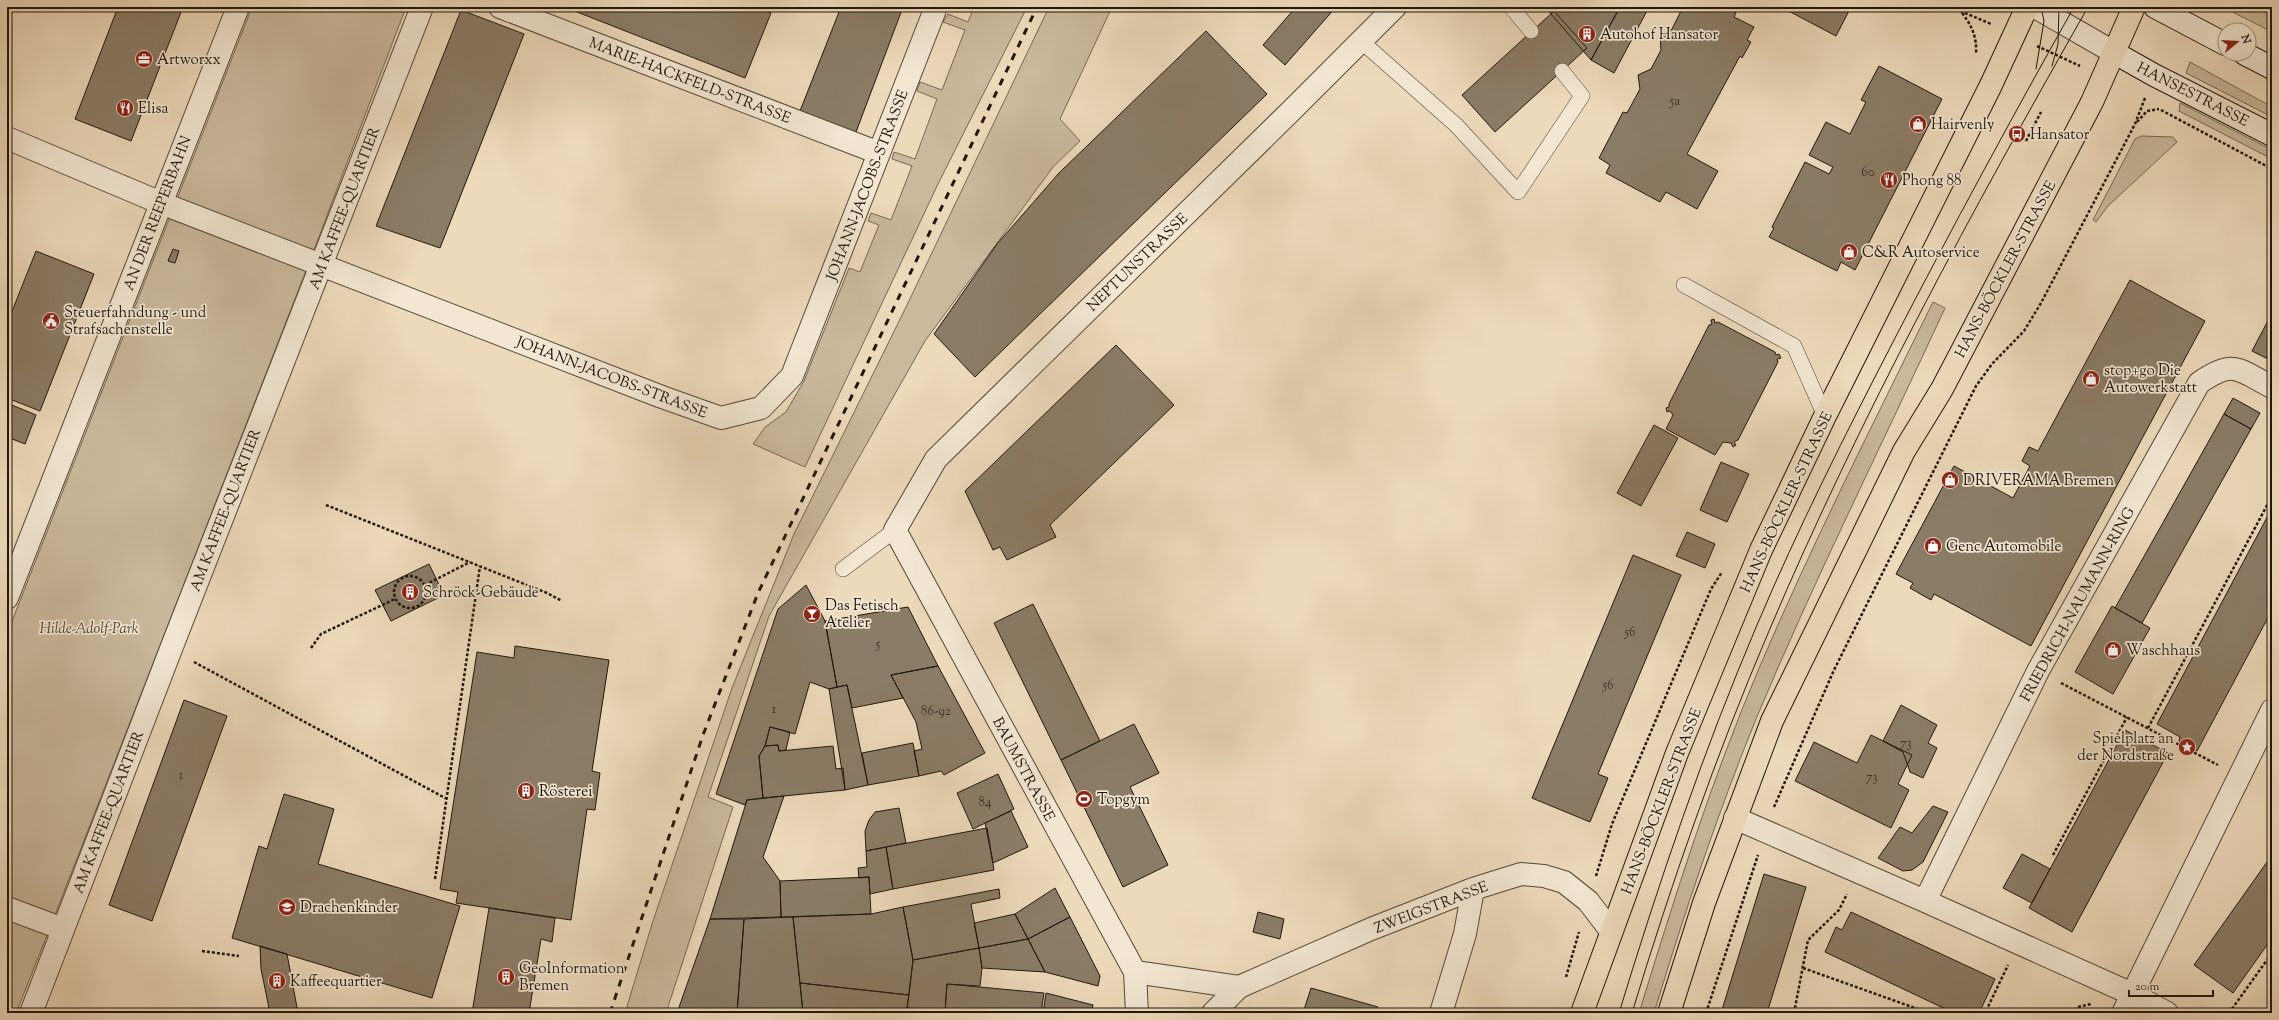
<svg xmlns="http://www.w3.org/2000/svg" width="2279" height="1020" viewBox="0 0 2279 1020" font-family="'Sorts Mill Goudy',serif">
<rect width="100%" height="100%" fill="#eddabb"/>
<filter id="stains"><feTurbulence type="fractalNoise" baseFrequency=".005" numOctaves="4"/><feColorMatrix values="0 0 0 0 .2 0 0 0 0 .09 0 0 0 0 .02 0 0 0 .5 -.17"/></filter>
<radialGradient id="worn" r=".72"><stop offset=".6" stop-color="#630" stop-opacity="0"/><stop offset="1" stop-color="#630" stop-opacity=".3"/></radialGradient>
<!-- green -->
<path fill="#cab99d" stroke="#756855" d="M 252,7 L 406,7 L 309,263 L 46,938 L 16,1013 L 7,1013 L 7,634 Z
M 974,7 L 1027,7 L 938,184 L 805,467 L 753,444 L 765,427 L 786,412 L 804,381 L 849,268 L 860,272 L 879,225 L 868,221 L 871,213 L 891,220 L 912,166 L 892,159 L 894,152 L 915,159 L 937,99 L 917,91 L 920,82 L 942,90 L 965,30 L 943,22 L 948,14 L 968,22 Z
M 1049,7 L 1112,7 L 1060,119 L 1080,141 L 1053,167 L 925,341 L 769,616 L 708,797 L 733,807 L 666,1013 L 625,1013 L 652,924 L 732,688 L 794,534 L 908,303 Z
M 2223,7 L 2255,7 L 2272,16 L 2272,32 Z
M 2190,62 L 2272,107 L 2272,117 L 2186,73 Z
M 2180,103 L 2272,150 L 2272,159 L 2179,111 Z
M 2141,136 L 2173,137 L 2177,142 L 2108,206 L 2096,222 L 2093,220 L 2135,139 Z
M 1933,302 L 1945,308 C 1882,445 1814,580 1756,719 C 1717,815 1684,914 1654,1013 L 1639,1013 C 1675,896 1712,778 1760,666 C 1813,542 1874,422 1933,302 Z"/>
<!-- building -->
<path fill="#8b7c67" stroke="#20160d" d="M 118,7 L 183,7 L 131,141 L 75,119 Z
M 573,7 L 756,7 L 771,13 L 745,78 L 572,10 Z
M 841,7 L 903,7 L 856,132 L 800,111 Z
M 1296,7 L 1336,7 L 1285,65 L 1263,45 Z
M 1545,7 L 1620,7 L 1591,60 Z
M 1620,7 L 1649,7 L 1614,73 L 1591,60 Z
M 1683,7 L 1715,7 L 1719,9 L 1724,7 L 1736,13 L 1734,17 L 1754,27 L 1747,40 L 1751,42 L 1742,58 L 1740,56 L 1687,154 L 1718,171 L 1697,209 L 1666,192 L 1660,202 L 1606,173 L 1610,165 L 1599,158 L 1623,112 L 1627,113 L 1640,89 L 1638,75 L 1651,69 L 1661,50 L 1660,35 L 1672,29 Z
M 1781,7 L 1851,7 L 1836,36 Z
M 461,10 L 524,34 L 440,248 L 376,226 Z
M 1554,11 L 1587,48 L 1495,132 L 1462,95 Z
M 1206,31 L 1267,94 L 975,377 L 934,334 L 997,244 L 1059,173 Z
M 1879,66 L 1942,99 L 1855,270 L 1841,262 L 1837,271 L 1769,237 L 1774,228 L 1772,227 L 1805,162 L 1829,174 L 1833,167 L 1809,155 L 1826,122 L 1850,134 L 1866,102 L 1861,100 Z
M 173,249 L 179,251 L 175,263 L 168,261 Z
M 36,251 L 94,274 L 40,411 L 7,398 L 7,324 Z
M 2130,280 L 2205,321 L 2031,646 L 1934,594 L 1931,600 L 1910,588 L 1913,583 L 1896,574 L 1954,466 L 2013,498 L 2030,466 L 2022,461 L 2029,447 L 2038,451 Z
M 2272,313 L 2272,361 L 2252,351 Z
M 1714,319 L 1715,323 L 1718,322 L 1775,352 L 1776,355 L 1779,354 L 1781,358 L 1777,359 L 1778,362 L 1738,440 L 1734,442 L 1736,445 L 1733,447 L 1731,443 L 1723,442 L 1715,455 L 1666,429 L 1673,415 L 1670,411 L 1667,412 L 1666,408 L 1669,407 L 1669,404 L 1709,325 L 1712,324 L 1711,320 Z
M 1116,345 L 1174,405 L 1050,525 L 1056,537 L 1007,560 L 1000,547 L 993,550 L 965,491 Z
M 2233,398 L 2260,413 L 2251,429 L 2224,414 Z
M 7,403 L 36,415 L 25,444 L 7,437 Z
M 2224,414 L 2251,429 L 2142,623 L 2115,608 Z
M 1654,425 L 1678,438 L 1641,506 L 1617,493 Z
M 1721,462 L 1749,474 L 1727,522 L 1700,510 Z
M 2272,508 L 2272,610 L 2197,751 L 2179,741 L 2180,737 L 2157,724 Z
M 1687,532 L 1715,544 L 1705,568 L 1676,556 Z
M 1633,555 L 1681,575 L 1598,774 L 1608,778 L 1590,822 L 1532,798 Z
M 429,564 L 444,595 L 391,621 L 375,590 Z
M 806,585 L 825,621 L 837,687 L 829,689 L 810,682 L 795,734 L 770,727 L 765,746 L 759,756 L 763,798 L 747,800 L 745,805 L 716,794 L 778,609 Z
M 1033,604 L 1100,741 L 1061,760 L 994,623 Z
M 2112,606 L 2150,628 L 2113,694 L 2075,672 Z
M 908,607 L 938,666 L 891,675 L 903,698 L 852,708 L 847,685 L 837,687 L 825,621 Z
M 515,646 L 609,660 L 592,771 L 600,773 L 595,810 L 587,809 L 571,920 L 456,903 L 458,892 L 440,889 L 477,652 L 514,658 Z
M 938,666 L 985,753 L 944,775 L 941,771 L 919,776 L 914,751 L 922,749 L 916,722 L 891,675 Z
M 847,685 L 868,785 L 845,790 L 829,689 Z
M 184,700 L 227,716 L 152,921 L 109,905 Z
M 1901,705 L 1937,725 L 1928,743 L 1937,748 L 1923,778 L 1910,772 L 1903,752 L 1883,741 Z
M 1134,724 L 1159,773 L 1130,787 L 1168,865 L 1123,887 L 1061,760 Z
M 770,727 L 790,732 L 786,750 L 779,751 L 778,745 L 765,746 Z
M 2125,730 L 2168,753 L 2072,932 L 2029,908 Z
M 1871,735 L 1912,755 L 1898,784 L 1909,790 L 1891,828 L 1795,781 L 1814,742 L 1857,763 Z
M 913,743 L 919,776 L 868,785 L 862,753 Z
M 778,745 L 779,751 L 833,746 L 836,769 L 843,768 L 845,790 L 763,798 L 759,756 L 765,746 Z
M 998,774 L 1014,809 L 973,829 L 957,793 Z
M 284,794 L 334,809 L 318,864 L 460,906 L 432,998 L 232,938 L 259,846 L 267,849 Z
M 784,796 L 763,857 L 780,881 L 781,917 L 710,919 L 747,800 Z
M 1933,806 L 1948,812 L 1923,862 L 1912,870 L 1903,871 L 1878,858 L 1900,827 L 1912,833 Z
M 899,808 L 906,843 L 866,851 L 865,831 L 869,820 L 875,812 Z
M 1011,811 L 1028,847 L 993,863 L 985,823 Z
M 987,828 L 994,870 L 893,889 L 886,847 Z
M 886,847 L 893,889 L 870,894 L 869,877 L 859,878 L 858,868 L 867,867 L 866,851 Z
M 2022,854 L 2050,869 L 2032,903 L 2003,888 Z
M 2272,855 L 2272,938 L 2233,993 L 2194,965 Z
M 1764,874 L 1806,887 L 1767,1013 L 1721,1013 Z
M 869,877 L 871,914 L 781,917 L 780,881 Z
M 1055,888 L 1070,917 L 1028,939 L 1015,914 Z
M 999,889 L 1000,898 L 971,904 L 979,948 L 913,960 L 903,907 Z
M 903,907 L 913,960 L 909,995 L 800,983 L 793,917 L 871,914 Z
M 489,908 L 555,918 L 552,942 L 541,939 L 529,1013 L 472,1013 Z
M 1258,912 L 1284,919 L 1280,939 L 1253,932 Z
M 1851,912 L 1995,979 L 1981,1009 L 1989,1013 L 1954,1013 L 1825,952 L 1836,927 L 1842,930 Z
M 1015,914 L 1028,939 L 979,948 L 974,923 Z
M 793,917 L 803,1013 L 737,1013 L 744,919 Z
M 1070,917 L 1100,976 L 1098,986 L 1045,972 L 1028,939 Z
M 710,919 L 744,919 L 737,1013 L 677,1013 Z
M 1028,939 L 1045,972 L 982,968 L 979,948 Z
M 260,946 L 287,954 L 298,1013 L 270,1013 L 261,969 Z
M 979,948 L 982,968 L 980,986 L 947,984 L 945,1012 L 907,1008 L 913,960 Z
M 800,983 L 909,995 L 907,1008 L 945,1012 L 947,984 L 1044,993 L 1041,1013 L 803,1013 Z
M 1311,988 L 1378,1007 L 1377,1013 L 1303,1013 Z
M 1046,993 L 1093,1005 L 1091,1013 L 1043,1013 Z
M 1463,1008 L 1478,1013 L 1461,1013 Z"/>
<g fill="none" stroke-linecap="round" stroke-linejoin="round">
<defs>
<path id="service" d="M 1511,7 L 1531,31
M 1361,41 L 1456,125 L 1518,192 L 1582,96 L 1562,71
M 1684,285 L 1794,346 L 1825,416
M 843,569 L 895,530"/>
<path id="minor" d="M 500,7 L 879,153
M 7,138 L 161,203 L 662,397 L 721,418 L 761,408 L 792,376 L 936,7
M 7,598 L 238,7
M 1735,818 L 1925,901
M 7,908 L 63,929
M 1135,972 L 1239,987 L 1371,929 L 1473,889 L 1521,874 L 1544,876 L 1564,882 L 1588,901 L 1611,931
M 31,1013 L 171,649 L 422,7
M 1137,1013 L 1135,972 L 895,530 L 936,459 L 1294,108 L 1395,7
M 1213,1013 L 1239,987
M 1441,1013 L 1465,934 L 1473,889
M 2123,1013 L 2272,710
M 2167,1013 L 2132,994 L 1925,901 L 2038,671 L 2199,383 C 2234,359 2237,369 2272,387"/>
<path id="tertiary" d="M 2035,7 L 2115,53"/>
<path id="secondary" d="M 2155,7 L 2225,44
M 2115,53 L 2154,75 L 2272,135
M 2245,54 L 2272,68"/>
<path id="primary" d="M 1582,1013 L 1677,753 L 1761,550 L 1825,416 L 1991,85 L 2027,7
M 1669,1013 L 1704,903 L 1772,721 L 1904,451 L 1942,389 L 2092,102 L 2134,7"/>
</defs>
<!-- service casing -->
<use href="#service" stroke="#534738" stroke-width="16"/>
<!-- minor casing -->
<use href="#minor" stroke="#534738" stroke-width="24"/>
<!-- tertiary casing -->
<use href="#tertiary" stroke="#534738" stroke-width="24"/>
<!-- secondary casing -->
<use href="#secondary" stroke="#20160d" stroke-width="24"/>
<!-- primary casing -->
<use href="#primary" stroke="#20160d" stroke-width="24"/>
<!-- path -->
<path stroke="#20160d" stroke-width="2.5" stroke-dasharray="3 2" stroke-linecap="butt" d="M 1951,7 L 1991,24
M 2262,7 L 2272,12
M 1962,13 C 1972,26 1977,37 1976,54
M 2037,46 L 2080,66
M 2161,110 L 2272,169
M 2137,122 L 2147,111 L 2159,109
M 2026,141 L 2041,112
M 326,505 L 547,593 L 562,601
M394 592a16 16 0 1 1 32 0a16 16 0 1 1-32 0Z
M 425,585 L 470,562
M 311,648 L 321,634 L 395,599
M 194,662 L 447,799
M 2061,683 L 2218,765
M 2148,728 L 2272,496
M 1774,807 L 1834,670 L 1976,386 L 1992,364 L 2024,331 L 2041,303 L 2135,124 L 2145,98
M 2053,855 L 2127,717
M 1596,876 L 1612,824 L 1711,589 L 1722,572
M 435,879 L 480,566
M 202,951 L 239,956
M 1803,968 L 1929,1013
M 1566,977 L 1579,932
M 1986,1011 L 2008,965
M 1706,1013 L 1758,855
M 1794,1013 L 1808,940 L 1839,910 L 1847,894
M 2070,1013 L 2078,1007 L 2091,1004
M 2229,1013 L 2272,953"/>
<!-- service -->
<use href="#service" stroke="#f3e7d3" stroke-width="15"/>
<!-- minor -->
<use href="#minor" stroke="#f3e7d3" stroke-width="22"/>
<!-- tertiary -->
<use href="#tertiary" stroke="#f3e7d3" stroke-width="22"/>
<!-- secondary -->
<use href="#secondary" stroke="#f3e7d3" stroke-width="22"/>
<!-- primary -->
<use href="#primary" stroke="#eddabb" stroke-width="22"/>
<!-- tram -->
<path stroke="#20160d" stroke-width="1" d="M 2052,66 L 2058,44 L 2059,7
M 2036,69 L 2044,21 L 2041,7
M 1619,1013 C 1659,882 1703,752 1757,625 C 1798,528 1846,433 1894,340 C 1952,228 2012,117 2074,7
M 1632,1013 C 1671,884 1716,755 1769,631 C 1860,416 1973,209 2088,7"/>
<!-- rail -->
<path stroke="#20160d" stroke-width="3" stroke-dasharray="7 7" stroke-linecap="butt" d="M 610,1013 L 703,735 L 758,593 L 1037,7"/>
</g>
<!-- icons -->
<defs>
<symbol id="building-disc" viewBox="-11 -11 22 22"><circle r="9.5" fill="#8f2418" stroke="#f3e7d3"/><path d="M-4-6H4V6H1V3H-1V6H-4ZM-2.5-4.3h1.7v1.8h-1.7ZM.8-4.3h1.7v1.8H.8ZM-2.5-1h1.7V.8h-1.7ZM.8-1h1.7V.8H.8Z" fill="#fff"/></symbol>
<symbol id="office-disc" viewBox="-11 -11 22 22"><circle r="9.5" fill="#8f2418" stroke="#f3e7d3"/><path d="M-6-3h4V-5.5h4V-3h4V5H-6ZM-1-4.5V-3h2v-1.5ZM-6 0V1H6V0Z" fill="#fff"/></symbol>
<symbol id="restaurant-disc" viewBox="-11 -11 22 22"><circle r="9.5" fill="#8f2418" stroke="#f3e7d3"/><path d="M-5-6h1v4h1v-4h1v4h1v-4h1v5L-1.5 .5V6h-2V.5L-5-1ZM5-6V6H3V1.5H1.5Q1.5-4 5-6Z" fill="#fff"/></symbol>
<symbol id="shop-disc" viewBox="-11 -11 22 22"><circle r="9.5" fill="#8f2418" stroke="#f3e7d3"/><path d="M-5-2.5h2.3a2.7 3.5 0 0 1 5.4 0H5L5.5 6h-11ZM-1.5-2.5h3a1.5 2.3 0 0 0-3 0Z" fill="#fff"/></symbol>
<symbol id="bus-disc" viewBox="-11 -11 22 22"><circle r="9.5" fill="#8f2418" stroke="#f3e7d3"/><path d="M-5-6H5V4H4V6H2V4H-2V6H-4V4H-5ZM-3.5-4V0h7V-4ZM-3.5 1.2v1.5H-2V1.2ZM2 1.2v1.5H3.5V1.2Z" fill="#fff"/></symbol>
<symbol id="civic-disc" viewBox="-11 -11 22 22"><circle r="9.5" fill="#8f2418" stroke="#f3e7d3"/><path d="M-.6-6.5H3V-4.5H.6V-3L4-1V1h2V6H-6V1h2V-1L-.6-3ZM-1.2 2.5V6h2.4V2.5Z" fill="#fff"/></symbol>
<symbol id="bar-disc" viewBox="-11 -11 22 22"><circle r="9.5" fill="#8f2418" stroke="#f3e7d3"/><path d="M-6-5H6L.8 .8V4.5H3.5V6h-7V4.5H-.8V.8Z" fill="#fff"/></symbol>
<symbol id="sight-disc" viewBox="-11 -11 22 22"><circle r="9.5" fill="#8f2418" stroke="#f3e7d3"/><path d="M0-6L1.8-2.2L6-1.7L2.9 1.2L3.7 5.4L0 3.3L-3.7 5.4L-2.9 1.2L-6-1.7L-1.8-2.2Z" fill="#fff"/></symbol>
<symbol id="stadium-disc" viewBox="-11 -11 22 22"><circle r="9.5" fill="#8f2418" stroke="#f3e7d3"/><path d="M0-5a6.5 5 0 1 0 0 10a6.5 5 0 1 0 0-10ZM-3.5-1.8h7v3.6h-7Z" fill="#fff"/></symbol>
<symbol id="school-disc" viewBox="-11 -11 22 22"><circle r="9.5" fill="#8f2418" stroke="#f3e7d3"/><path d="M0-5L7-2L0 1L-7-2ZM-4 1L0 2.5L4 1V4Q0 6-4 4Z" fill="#fff"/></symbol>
</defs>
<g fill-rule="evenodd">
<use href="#building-disc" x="1577" y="24" width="20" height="20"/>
<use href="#office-disc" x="134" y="49" width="20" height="20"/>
<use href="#restaurant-disc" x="115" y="98" width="20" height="20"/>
<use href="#shop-disc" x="1908" y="114" width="20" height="20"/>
<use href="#bus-disc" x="2007" y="124" width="20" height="20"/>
<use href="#restaurant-disc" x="1879" y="170" width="20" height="20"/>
<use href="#shop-disc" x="1839" y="242" width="20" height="20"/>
<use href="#civic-disc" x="41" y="311" width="20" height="20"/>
<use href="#shop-disc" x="2081" y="369" width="20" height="20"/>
<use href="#shop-disc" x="1940" y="470" width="20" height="20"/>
<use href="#shop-disc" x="1923" y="536" width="20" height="20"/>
<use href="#building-disc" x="400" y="582" width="20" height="20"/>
<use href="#bar-disc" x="802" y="604" width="20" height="20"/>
<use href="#shop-disc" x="2103" y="640" width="20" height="20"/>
<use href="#sight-disc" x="2177" y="737" width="20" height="20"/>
<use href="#building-disc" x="516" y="781" width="20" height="20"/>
<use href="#stadium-disc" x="1074" y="789" width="20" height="20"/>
<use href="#school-disc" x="277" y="897" width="20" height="20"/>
<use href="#building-disc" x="496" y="967" width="20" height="20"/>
<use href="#building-disc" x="267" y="971" width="20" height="20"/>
</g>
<g text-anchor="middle" stroke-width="3.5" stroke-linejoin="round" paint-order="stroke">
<!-- number labels -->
<g font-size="13" fill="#3b3024">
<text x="1675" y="105">5a</text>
<text x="1868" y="176">60</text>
<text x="1630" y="636">56</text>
<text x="878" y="648">5</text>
<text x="1608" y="689">56</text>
<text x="774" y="713">1</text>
<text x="936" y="715">86-92</text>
<text x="1906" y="747">73</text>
<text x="181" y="779">1</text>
<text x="1872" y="781">73</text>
<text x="985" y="806">84</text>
</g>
<!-- poi labels -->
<g font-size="15" fill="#20160d" stroke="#f3e7d3" text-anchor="start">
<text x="1600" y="39">Autohof Hansator</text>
<text x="157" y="64">Artworxx</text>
<text x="138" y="113">Elisa</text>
<text x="1931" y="129">Hairvenly</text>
<text x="2030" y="139">Hansator</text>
<text x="1902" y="185">Phong 88</text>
<text x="1862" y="257">C&amp;R Autoservice</text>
<text x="64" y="317">Steuerfahndung - und<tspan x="64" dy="17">Strafsachenstelle</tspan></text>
<text x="2104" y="375">stop+go Die<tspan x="2104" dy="17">Autowerkstatt</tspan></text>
<text x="1963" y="485">DRIVERAMA Bremen</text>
<text x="1946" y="551">Genc Automobile</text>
<text x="423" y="597">Schröck-Gebäude</text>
<text x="825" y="610">Das Fetisch<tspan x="825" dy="17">Atelier</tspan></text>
<text x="2126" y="655">Waschhaus</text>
<text x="2174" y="743" text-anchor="end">Spielplatz an<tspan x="2174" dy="17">der Nordstraße</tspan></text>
<text x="539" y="796">Rösterei</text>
<text x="1097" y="804">Topgym</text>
<text x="300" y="912">Drachenkinder</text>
<text x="519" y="973">GeoInformation<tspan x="519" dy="17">Bremen</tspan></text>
<text x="290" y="986">Kaffeequartier</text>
</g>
<!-- street labels -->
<g font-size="15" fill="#20160d" stroke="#f3e7d3">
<text transform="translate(690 80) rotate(21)" y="5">MARIE-HACKFELD-STRASSE</text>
<text transform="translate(2193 94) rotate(27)" y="5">HANSESTRASSE</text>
<text transform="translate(867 185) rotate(-69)" y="5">JOHANN-JACOBS-STRASSE</text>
<text transform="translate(344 208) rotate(-69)" y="5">AM KAFFEE-QUARTIER</text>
<text transform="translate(157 213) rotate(-69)" y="5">AN DER REEPERBAHN</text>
<text transform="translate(1137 262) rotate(-44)" y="5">NEPTUNSTRASSE</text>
<text transform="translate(2005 269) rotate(-62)" y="5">HANS-BÖCKLER-STRASSE</text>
<text transform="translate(612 377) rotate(21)" y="5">JOHANN-JACOBS-STRASSE</text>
<text transform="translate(1786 502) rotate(-65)" y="5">HANS-BÖCKLER-STRASSE</text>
<text transform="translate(225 510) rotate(-69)" y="5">AM KAFFEE-QUARTIER</text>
<text transform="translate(2077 604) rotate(-61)" y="5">FRIEDRICH-NAUMANN-RING</text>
<text transform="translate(1024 769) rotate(62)" y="5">BAUMSTRASSE</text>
<text transform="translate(1661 801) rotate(-69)" y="5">HANS-BÖCKLER-STRASSE</text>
<text transform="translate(108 812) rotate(-69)" y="5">AM KAFFEE-QUARTIER</text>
<text transform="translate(1431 907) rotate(-21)" y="5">ZWEIGSTRASSE</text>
</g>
<!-- park labels -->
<g font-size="15" font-style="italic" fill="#534738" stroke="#f3e7d3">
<text x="89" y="633">Hilde-Adolf-Park</text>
</g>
</g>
<!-- margin -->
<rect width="2279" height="1020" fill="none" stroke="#eddabb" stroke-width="24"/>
<rect x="8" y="8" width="2263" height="1004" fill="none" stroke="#20160d" stroke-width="2"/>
<rect x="12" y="12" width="2255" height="996" fill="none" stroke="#20160d"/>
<!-- north arrow -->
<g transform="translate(2237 42) rotate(72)"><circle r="19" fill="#f3e7d3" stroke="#9f9384"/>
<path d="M0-3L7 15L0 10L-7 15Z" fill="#8f2418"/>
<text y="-6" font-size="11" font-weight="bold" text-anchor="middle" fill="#20160d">N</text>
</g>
<!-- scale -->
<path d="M2129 990v6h84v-6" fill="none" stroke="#20160d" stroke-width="2"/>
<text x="2135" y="990" font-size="12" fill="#20160d" stroke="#f3e7d3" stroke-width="3" paint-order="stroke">20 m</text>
<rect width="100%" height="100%" filter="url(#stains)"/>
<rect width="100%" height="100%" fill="url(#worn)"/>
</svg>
